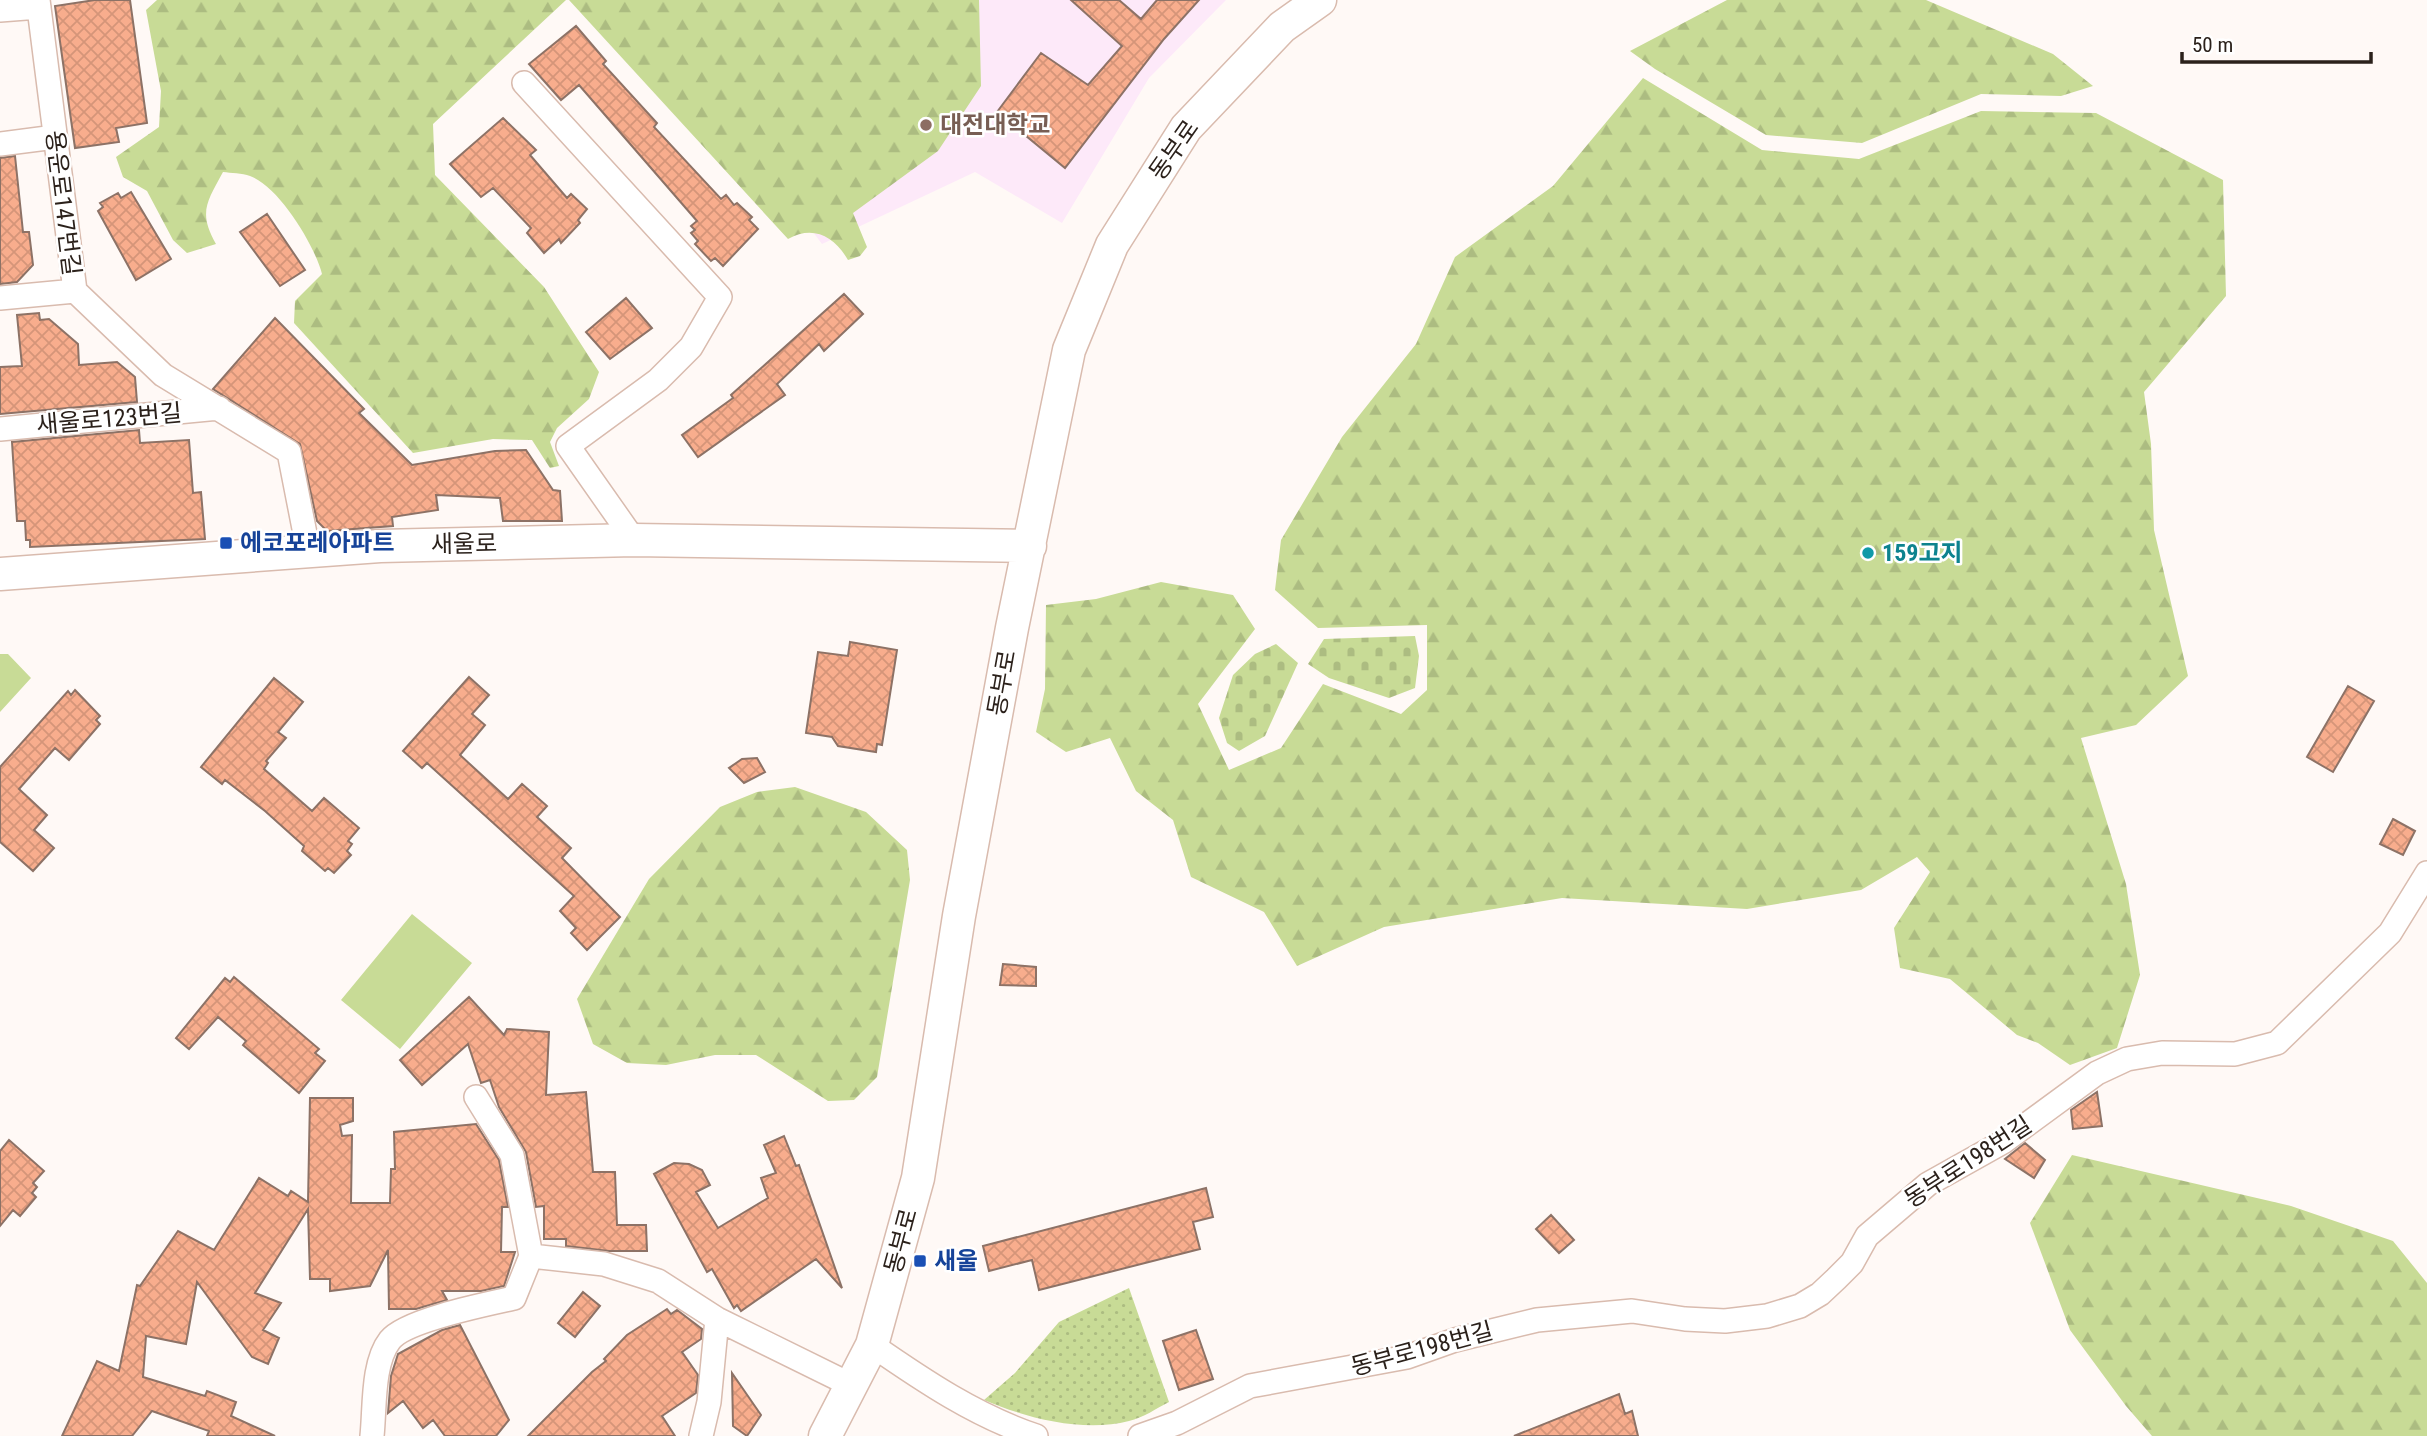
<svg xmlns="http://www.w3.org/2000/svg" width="2427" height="1436" viewBox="0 0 2427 1436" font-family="'Roboto Condensed','Noto Sans KR',sans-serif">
<defs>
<pattern id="grass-dots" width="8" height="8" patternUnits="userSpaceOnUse" patternTransform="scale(1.75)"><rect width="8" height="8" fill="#c8db96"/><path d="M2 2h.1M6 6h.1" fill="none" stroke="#acbc81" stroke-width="1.8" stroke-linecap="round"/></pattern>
<pattern id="forest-firs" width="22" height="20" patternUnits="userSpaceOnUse" patternTransform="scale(1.75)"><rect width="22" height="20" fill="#c8db96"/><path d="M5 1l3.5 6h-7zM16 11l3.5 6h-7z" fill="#acbc81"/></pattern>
<pattern id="cemetery-stones" width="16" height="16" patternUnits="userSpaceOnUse" patternTransform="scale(1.75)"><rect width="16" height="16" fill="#c8db96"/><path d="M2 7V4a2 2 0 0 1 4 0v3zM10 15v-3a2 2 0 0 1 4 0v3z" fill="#acbc81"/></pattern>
<pattern id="building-cross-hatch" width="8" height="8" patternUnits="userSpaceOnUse" patternTransform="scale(1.75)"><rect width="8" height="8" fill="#f8ad8d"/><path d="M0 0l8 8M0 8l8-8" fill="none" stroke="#d59579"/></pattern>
</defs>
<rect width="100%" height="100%" fill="#fff9f6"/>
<!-- education -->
<path fill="#fde9f9" d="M 630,0 L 1226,0 L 1149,78 L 1062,223 L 975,172 L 822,244 L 643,7 Z"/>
<!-- grass -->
<path fill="url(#grass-dots)" d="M 1129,1288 L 1169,1402 C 1157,1408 1143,1418 1129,1421 C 1083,1433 1026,1418 984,1400 L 1015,1373 L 1059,1322 Z"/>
<!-- forest -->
<path fill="url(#forest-firs)" d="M 157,0 L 566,0 L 433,124 L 435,175 L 544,287 L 599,372 L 589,399 L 557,428 L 550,442 L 559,466 L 550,468 L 532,440 L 493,439 L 413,453 L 294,323 L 295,301 L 322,274 C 315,246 279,186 250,176 C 242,173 231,173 223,172 C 207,202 198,212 216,244 L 187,253 L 173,240 L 147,191 L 123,177 L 116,157 L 159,127 L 161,91 L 146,10 Z
M 569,0 L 979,0 L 981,86 L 938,151 L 853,213 L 867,247 L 860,256 L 848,260 C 834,236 813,225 788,239 Z
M 1727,0 L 1926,0 L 2053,54 L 2093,86 L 2061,96 L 1981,94 L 1862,143 L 1766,135 L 1655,69 L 1630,51 Z
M 1643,78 L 1762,150 L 1859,159 L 1981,111 L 2096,113 L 2223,180 L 2226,296 L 2144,392 L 2151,444 L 2154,530 L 2188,676 L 2136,725 L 2081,738 L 2126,884 L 2140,975 L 2117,1048 L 2070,1065 L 2038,1043 L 2017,1035 L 1950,979 L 1900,968 L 1894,928 L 1930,872 L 1917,857 L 1861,890 L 1747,909 L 1562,898 L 1384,927 L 1297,966 L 1264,912 L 1191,877 L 1173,820 L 1136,791 L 1110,738 L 1066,752 L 1036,732 L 1045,689 L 1046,605 L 1096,599 L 1161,582 L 1233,595 L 1255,629 L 1198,704 L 1229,770 L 1281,748 L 1323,684 L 1401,714 L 1427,690 L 1427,625 L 1318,628 L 1275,590 L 1281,540 L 1342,437 L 1416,344 L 1455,257 L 1553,186 Z
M 795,787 L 866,812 L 907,850 L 910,880 L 877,1077 L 854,1100 L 828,1101 L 756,1055 L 715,1055 L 666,1065 L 627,1063 L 593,1044 L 577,999 L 649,879 L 720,807 L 757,792 Z
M 2072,1155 L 2291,1206 L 2393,1241 L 2427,1283 L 2427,1436 L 2152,1436 L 2126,1406 L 2070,1330 L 2030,1223 Z"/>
<!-- cemetery -->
<path fill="url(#cemetery-stones)" d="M 1415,636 L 1419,656 L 1415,688 L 1389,698 L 1329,678 L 1308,664 L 1324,639 Z
M 1276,644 L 1298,663 L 1265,736 L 1239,751 L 1227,743 L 1219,718 L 1233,675 L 1255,654 Z"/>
<!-- park -->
<path fill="#c8db96" d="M 0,654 L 8,654 L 31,678 L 0,712 Z
M 412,914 L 472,963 L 400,1049 L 341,1000 Z"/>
<!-- building -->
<path fill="url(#building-cross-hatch)" stroke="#8d7266" stroke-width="2" d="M 95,0 L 130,0 L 147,123 L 116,128 L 119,142 L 75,148 L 55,6 Z
M 1071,0 L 1119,0 L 1141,19 L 1157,0 L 1199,0 L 1164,39 L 1065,168 L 997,112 L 1041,53 L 1088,85 L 1122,46 Z
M 576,26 L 606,61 L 603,64 L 657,123 L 654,127 L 721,199 L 726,195 L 734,205 L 737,203 L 752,217 L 749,220 L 758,229 L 723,266 L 715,258 L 711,261 L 695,244 L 698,241 L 691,233 L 695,230 L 691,226 L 697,221 L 579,85 L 561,100 L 529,64 Z
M 503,118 L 536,150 L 530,155 L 567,198 L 571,194 L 587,209 L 578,220 L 580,223 L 561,243 L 559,239 L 544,253 L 527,233 L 531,228 L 493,188 L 481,197 L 450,164 Z
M 15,156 L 23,232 L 29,232 L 33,265 L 17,282 L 0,284 L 0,158 Z
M 131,192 L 171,259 L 136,280 L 98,211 L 103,207 L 100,203 L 118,193 L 121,198 Z
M 267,214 L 305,270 L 280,286 L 240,232 Z
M 844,294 L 863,314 L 824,351 L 819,344 L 777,384 L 785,395 L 698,457 L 682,435 L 733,398 L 731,395 Z
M 626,298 L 652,328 L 610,359 L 586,332 Z
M 39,313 L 40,320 L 49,319 L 78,344 L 79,365 L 117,362 L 135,377 L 137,402 L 0,414 L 0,367 L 22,366 L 17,315 Z
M 275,318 L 364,409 L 359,413 L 412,465 L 495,451 L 526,450 L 553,490 L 560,491 L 562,521 L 503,521 L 500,498 L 436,495 L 438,510 L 392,517 L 393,526 L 327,531 L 317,521 L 300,444 L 213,389 Z
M 139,430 L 140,443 L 189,440 L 193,493 L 201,492 L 205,539 L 30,547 L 30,540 L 26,540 L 25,521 L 17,521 L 12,442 Z
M 850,642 L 897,650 L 882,745 L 877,744 L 876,752 L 838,746 L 832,737 L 806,733 L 818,652 L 848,656 Z
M 469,677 L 489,695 L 472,714 L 485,725 L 460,755 L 508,799 L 522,784 L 547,806 L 537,817 L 571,848 L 562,858 L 620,917 L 587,950 L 571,933 L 576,928 L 560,911 L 574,896 L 427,763 L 422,768 L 403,751 Z
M 274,678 L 303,702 L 278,732 L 286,738 L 266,761 L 268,763 L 264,769 L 312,811 L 324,798 L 359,828 L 348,841 L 352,844 L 347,851 L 351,855 L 334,873 L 328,868 L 325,871 L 302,851 L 304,846 L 265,811 L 225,780 L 222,784 L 201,767 Z
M 2348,686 L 2374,701 L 2333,772 L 2307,757 Z
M 75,690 L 100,716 L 96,720 L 100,724 L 69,760 L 55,748 L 19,789 L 47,815 L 34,830 L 54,848 L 33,871 L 0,842 L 0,767 L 68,691 L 71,695 Z
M 757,758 L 765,772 L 744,783 L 729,768 L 742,759 Z
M 2393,819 L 2415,831 L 2403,855 L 2380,844 Z
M 1003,964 L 1036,967 L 1036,986 L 1000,985 Z
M 234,977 L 319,1049 L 315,1053 L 325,1061 L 299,1093 L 243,1045 L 246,1041 L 218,1017 L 189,1049 L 176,1038 L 225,978 L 230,982 Z
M 469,997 L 504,1035 L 507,1029 L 549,1032 L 546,1095 L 586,1092 L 593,1172 L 615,1172 L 617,1225 L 646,1225 L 647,1251 L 609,1251 L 566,1246 L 566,1239 L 544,1239 L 544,1206 L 536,1207 L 526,1152 L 499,1107 L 490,1080 L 481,1083 L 468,1044 L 422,1085 L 400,1060 Z
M 2097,1092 L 2102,1126 L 2073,1129 L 2071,1110 Z
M 310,1098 L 353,1098 L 353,1121 L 340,1125 L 342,1136 L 352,1135 L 351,1203 L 390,1203 L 391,1169 L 395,1169 L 394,1132 L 476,1124 L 499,1160 L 508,1207 L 502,1207 L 501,1252 L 515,1252 L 504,1286 L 481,1291 L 442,1291 L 447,1300 L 416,1309 L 389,1309 L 388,1250 L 370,1286 L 330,1291 L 330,1279 L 310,1279 L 308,1209 L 255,1293 L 281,1303 L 263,1330 L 279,1338 L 268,1364 L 252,1357 L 197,1282 L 186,1344 L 146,1336 L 143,1377 L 205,1396 L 207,1391 L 236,1402 L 231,1416 L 275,1436 L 207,1436 L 209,1431 L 152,1411 L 132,1436 L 62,1436 L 97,1361 L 119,1371 L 137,1285 L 140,1286 L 178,1231 L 214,1250 L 259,1178 L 288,1196 L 291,1191 L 308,1202 Z
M 784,1136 L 796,1166 L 799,1165 L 842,1288 L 816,1259 L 741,1311 L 737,1305 L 734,1308 L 712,1269 L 707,1272 L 654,1174 L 674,1163 L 689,1164 L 702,1170 L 710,1185 L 696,1192 L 718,1228 L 768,1198 L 761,1178 L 776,1173 L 764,1145 Z
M 9,1140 L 44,1171 L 33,1183 L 37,1187 L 32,1193 L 36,1197 L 20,1216 L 13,1210 L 0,1226 L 0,1151 Z
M 2025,1143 L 2045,1160 L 2034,1178 L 2005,1159 Z
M 1206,1188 L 1213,1217 L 1193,1222 L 1200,1249 L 1039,1290 L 1032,1260 L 989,1271 L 983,1246 Z
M 1551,1215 L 1574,1240 L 1559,1253 L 1536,1229 Z
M 583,1292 L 600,1306 L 575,1337 L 558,1323 Z
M 667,1309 L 671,1314 L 677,1310 L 702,1329 L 701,1339 L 682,1352 L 698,1375 L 696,1393 L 662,1416 L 675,1436 L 528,1436 L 592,1372 L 606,1361 L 604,1359 L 627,1335 Z
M 460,1325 L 509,1420 L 496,1436 L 445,1436 L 433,1420 L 423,1428 L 403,1401 L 388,1413 L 391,1376 L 398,1354 L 442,1330 Z
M 1196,1330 L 1213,1379 L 1179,1390 L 1163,1341 Z
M 732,1373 L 761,1415 L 747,1436 L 733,1426 Z
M 1619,1394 L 1625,1414 L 1632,1411 L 1638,1436 L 1514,1436 Z"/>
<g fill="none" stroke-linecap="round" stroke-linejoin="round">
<defs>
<path id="street" d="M 38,0 L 75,291 L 163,375 L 289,452 L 308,549
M 0,10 L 39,7
M 524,83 L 720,297 L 691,347 L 658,380 L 568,446 L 634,540
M 0,144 L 55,137
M 0,298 L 75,291
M 0,429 L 219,408
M 531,1256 L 604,1264 L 658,1281 L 717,1319 L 851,1385
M 872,1345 C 924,1381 976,1416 1036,1436
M 372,1436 C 375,1408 372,1363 390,1340 C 406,1320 487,1304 514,1298 L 531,1256 L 512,1155 L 476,1097
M 701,1436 L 709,1402 L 717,1319
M 1140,1436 L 1177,1423 L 1250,1386 L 1407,1357 L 1455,1340 L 1537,1320 L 1632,1311 L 1685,1319 L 1725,1321 L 1767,1316 L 1800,1306 L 1820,1294 L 1836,1279 L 1852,1263 L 1867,1236 L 1928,1184 L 2003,1142 L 2097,1073 L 2127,1059 L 2162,1053 L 2235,1054 L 2277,1043 L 2390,933 L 2427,873"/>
<path id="secondary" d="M 0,574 L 380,546 L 634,540 L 1030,546
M 825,1436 L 872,1345 L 918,1178 L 959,916 L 1012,628 L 1069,350 L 1112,245 L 1186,128 L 1282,27 L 1320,0"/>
</defs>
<!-- street casing -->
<use href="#street" stroke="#d9bbae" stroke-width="26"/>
<!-- secondary casing -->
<use href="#secondary" stroke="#d9bbae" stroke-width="35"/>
<!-- street -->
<use href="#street" stroke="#fff" stroke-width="23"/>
<!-- secondary -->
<use href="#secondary" stroke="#fff" stroke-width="32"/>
</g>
<!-- markers -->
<circle fill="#8d6e63" stroke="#fff" stroke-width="2.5" cx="926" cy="125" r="7"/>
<g fill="#1a4fb4" stroke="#fff" stroke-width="2.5">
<rect x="219" y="536" width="14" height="14" rx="3.5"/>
<rect x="913" y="1254" width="14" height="14" rx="3.5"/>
</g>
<circle fill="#0f9aa8" stroke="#fff" stroke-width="2.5" cx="1868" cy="553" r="7"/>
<g text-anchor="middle" stroke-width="5" stroke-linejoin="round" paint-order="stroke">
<!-- education labels -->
<g font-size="24" font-weight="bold" fill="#785e54" stroke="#fff" text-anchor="start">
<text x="940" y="133">대전대학교</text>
</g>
<!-- street labels -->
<g font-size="24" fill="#2b211b" stroke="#fff">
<text transform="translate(1174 150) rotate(-55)" y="8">동부로</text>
<text transform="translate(63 203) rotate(83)" y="8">용운로147번길</text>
<text transform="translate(109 419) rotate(-5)" y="8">새울로123번길</text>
<text transform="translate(464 544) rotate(-1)" y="8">새울로</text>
<text transform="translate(1002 683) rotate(-80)" y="8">동부로</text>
<text transform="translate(1968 1162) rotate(-33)" y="8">동부로198번길</text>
<text transform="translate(901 1241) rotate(-75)" y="8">동부로</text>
<text transform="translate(1422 1349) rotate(-15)" y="8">동부로198번길</text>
</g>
<!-- transit labels -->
<g font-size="24" font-weight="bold" fill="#164399" stroke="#fff" text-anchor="start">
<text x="240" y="551">에코포레아파트</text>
<text x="934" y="1269">새울</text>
</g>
<!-- culture labels -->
<g font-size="24" font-weight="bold" fill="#0d838f" stroke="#fff" text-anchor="start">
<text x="1882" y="561">159고지</text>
</g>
</g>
<!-- scale -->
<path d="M2182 52v10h189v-10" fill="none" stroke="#2b211b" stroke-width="3.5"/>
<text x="2192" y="52" font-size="21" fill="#2b211b" stroke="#ffffff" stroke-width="5" paint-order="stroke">50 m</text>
</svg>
